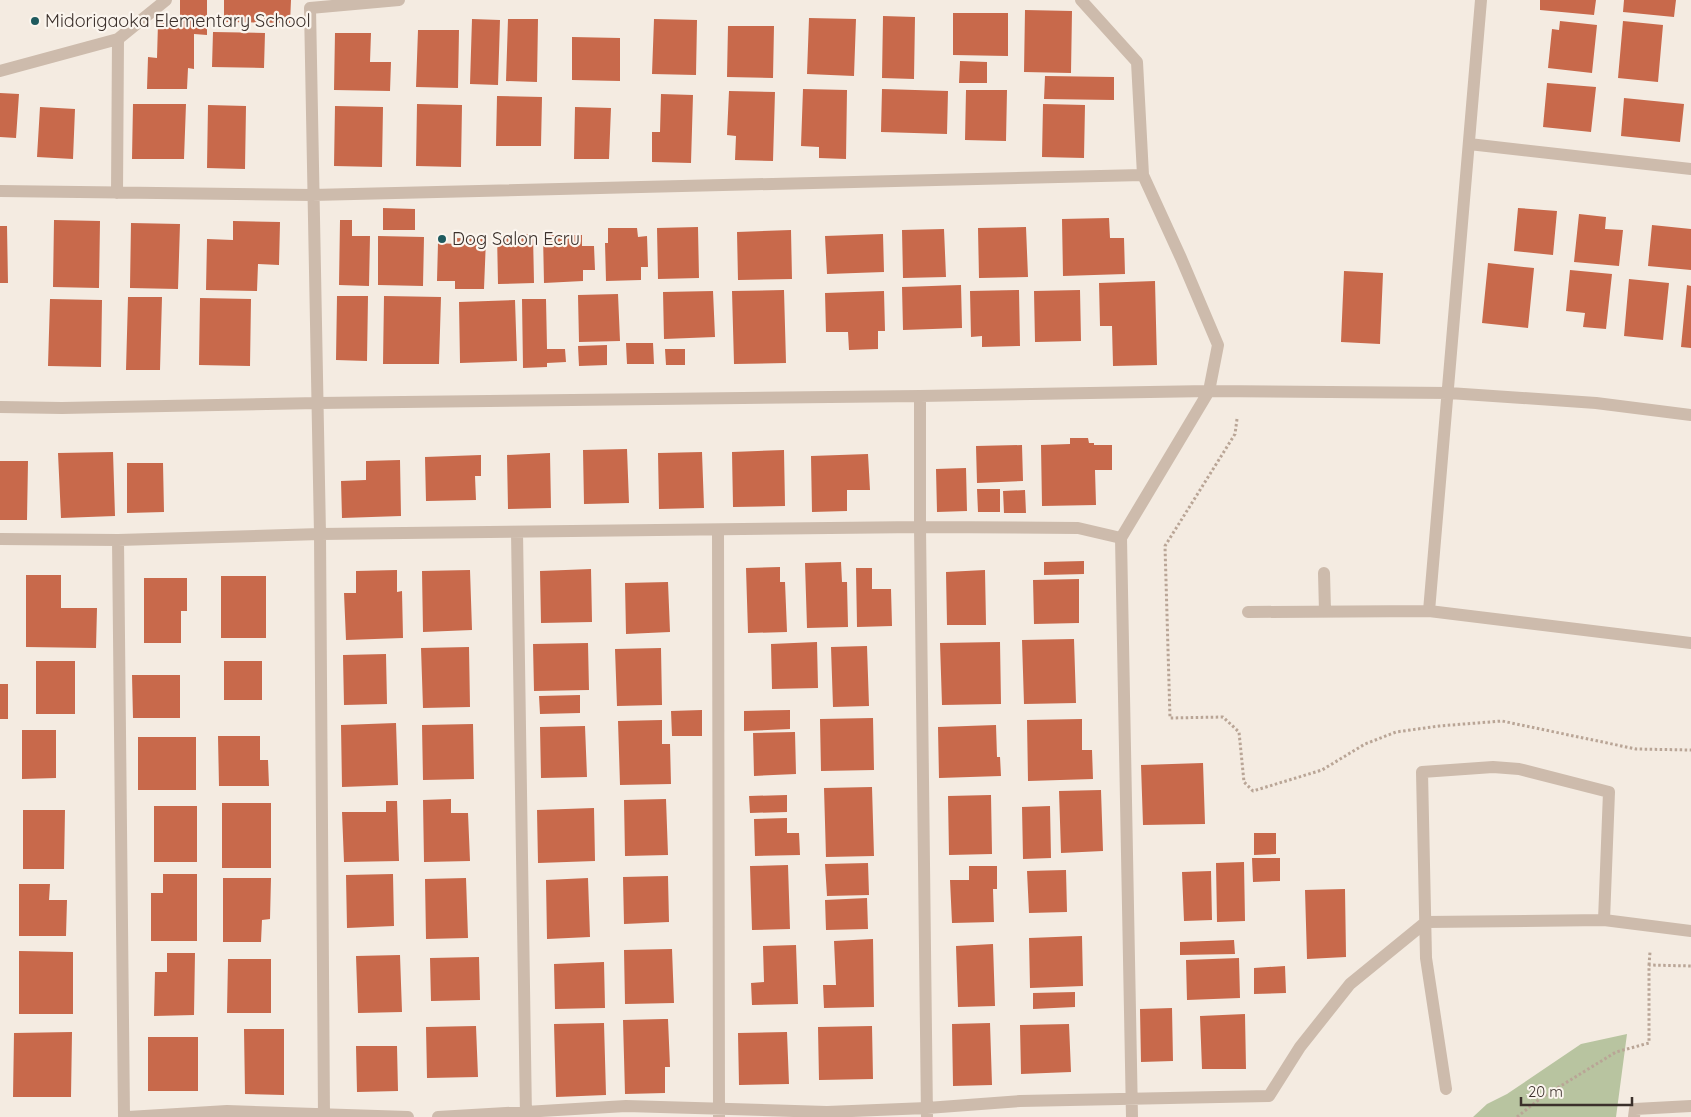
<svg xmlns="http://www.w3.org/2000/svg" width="1691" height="1117" viewBox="0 0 1691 1117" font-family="Quicksand,sans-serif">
<rect width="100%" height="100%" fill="#f4ebe1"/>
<!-- green -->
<path fill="#b8c4a0" d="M 1627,1034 L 1616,1117 L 1473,1117 L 1487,1104 L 1507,1094 L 1581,1044 Z"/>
<!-- building -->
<path fill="#c8694b" d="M 180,0 L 207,0 L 207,35 L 194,34 L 194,69 L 188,68 L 187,89 L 147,89 L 148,57 L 157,58 L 158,23 L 180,24 Z
M 224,0 L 291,0 L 290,23 L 224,22 Z
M 1540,0 L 1596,0 L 1594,15 L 1540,10 Z
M 1624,0 L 1676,0 L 1674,17 L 1623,12 Z
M 1025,10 L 1072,11 L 1071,73 L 1024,72 Z
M 953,13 L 1008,13 L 1008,56 L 953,55 Z
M 883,16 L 915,17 L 914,79 L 882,78 Z
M 809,18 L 856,19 L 854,76 L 807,74 Z
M 472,19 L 500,20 L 498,85 L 470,84 Z
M 508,19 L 538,19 L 537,82 L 506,81 Z
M 654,19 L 697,20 L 696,75 L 652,74 Z
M 1560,21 L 1597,25 L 1592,73 L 1548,68 L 1552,29 L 1559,30 Z
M 1623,21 L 1663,25 L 1658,82 L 1618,78 Z
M 728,26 L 774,26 L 773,78 L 727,77 Z
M 418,30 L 459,30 L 458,88 L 416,87 Z
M 213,32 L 265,33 L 264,68 L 212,67 Z
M 335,33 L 371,33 L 370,62 L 391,62 L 390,91 L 334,90 Z
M 572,37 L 620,38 L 620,81 L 572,80 Z
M 960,61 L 987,62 L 987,83 L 959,83 Z
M 1045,76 L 1114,77 L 1114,100 L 1044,99 Z
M 1547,83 L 1596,87 L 1591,132 L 1543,127 Z
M 803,89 L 847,90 L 846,159 L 819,158 L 819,147 L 801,146 Z
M 882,89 L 948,91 L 947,134 L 881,132 Z
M 966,90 L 1007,90 L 1006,141 L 965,140 Z
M 729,91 L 775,92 L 773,161 L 735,160 L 736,136 L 727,135 Z
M 0,93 L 19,94 L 16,138 L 0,137 Z
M 661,94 L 693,95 L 691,163 L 652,162 L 652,132 L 660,132 Z
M 497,96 L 542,97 L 541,146 L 496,146 Z
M 1624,98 L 1684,104 L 1680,142 L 1621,136 Z
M 133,104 L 186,104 L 184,159 L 132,159 Z
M 417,104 L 462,105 L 461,167 L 416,166 Z
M 1043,104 L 1085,105 L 1084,158 L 1042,157 Z
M 208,105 L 246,106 L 245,169 L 207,168 Z
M 335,106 L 383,107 L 382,167 L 334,166 Z
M 40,107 L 75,109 L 73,159 L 37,157 Z
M 575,107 L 611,108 L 609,159 L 574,159 Z
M 383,208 L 415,209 L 415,230 L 383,230 Z
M 1518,208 L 1557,211 L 1553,255 L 1514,251 Z
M 1579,214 L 1606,217 L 1605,229 L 1623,230 L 1619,266 L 1574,262 Z
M 1109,218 L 1110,238 L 1124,238 L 1125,274 L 1063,276 L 1062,219 Z
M 54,220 L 100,221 L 99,288 L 53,287 Z
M 340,220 L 352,220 L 352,236 L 370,236 L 369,286 L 339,285 Z
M 233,221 L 280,222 L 279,265 L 258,264 L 257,291 L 206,290 L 207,239 L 233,240 Z
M 131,223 L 180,224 L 178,289 L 130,288 Z
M 1652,225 L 1691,229 L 1691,270 L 1648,266 Z
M 0,226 L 7,226 L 8,283 L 0,283 Z
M 698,227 L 699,278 L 658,279 L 657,228 Z
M 1026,227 L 1028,277 L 979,278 L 978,228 Z
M 608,228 L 637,228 L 638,237 L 647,236 L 648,267 L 641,267 L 641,280 L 606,281 L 605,243 L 608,243 Z
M 944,229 L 946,277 L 903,278 L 902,230 Z
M 791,230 L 792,279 L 738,280 L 737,232 Z
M 497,234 L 533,234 L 534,283 L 498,284 Z
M 883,234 L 884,272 L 827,274 L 825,236 Z
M 543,235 L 582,235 L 582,246 L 594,246 L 595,270 L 583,270 L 583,281 L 544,283 Z
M 378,236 L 424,237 L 423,286 L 378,285 Z
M 456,238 L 486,239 L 484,289 L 455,289 L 455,281 L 437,281 L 438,243 L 456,244 Z
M 1488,263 L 1534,268 L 1528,328 L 1482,323 Z
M 1570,270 L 1612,274 L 1606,329 L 1583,327 L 1585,313 L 1566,311 Z
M 1344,271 L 1383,273 L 1380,344 L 1341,342 Z
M 1629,279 L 1669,283 L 1663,340 L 1624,336 Z
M 1155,281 L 1157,365 L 1113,366 L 1112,326 L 1100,326 L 1099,283 Z
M 961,285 L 962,328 L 903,330 L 902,287 Z
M 1687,285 L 1691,286 L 1691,348 L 1681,347 Z
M 784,290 L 786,363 L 734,364 L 732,291 Z
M 1019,290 L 1020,346 L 982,347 L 982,336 L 971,337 L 970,291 Z
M 1080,290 L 1081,341 L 1035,342 L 1034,291 Z
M 713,291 L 715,337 L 664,339 L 663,292 Z
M 884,291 L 885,331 L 878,331 L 878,349 L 849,350 L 848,332 L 826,332 L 825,293 Z
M 618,294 L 620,341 L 579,342 L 578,295 Z
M 337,296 L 368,296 L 367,361 L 336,360 Z
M 384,296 L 441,297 L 439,364 L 383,364 Z
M 128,297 L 162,297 L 160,370 L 126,370 Z
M 200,298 L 251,299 L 250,366 L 199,365 Z
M 50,299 L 102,300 L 101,367 L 48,366 Z
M 522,299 L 546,299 L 547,349 L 565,349 L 566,362 L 547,363 L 547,367 L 523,368 Z
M 515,300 L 517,361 L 460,363 L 459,302 Z
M 626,343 L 653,343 L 654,364 L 627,364 Z
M 607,345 L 607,365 L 579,366 L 578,346 Z
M 665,349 L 685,349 L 685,365 L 666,365 Z
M 1070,438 L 1088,438 L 1089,443 L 1094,443 L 1094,445 L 1112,445 L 1112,470 L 1095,470 L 1096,505 L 1042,506 L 1041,445 L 1070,444 Z
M 1022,445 L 1023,481 L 977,483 L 976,446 Z
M 627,449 L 629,503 L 584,504 L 583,450 Z
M 784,450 L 785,506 L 733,507 L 732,452 Z
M 113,452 L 115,516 L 61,518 L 58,453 Z
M 702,452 L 704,508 L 659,509 L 658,453 Z
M 550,453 L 551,508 L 508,509 L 507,455 Z
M 868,454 L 870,490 L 847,490 L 847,511 L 812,512 L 811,456 Z
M 481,455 L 481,476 L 475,476 L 476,500 L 426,501 L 425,457 Z
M 400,460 L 401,516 L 342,518 L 341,481 L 366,480 L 366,461 Z
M 0,461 L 28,461 L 27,520 L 0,520 Z
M 127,463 L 163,463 L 164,512 L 127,513 Z
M 966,468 L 967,511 L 937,512 L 936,469 Z
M 977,489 L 1000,489 L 1000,512 L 978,512 Z
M 1025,490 L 1026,513 L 1004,513 L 1003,491 Z
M 1084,561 L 1084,574 L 1044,575 L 1044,562 Z
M 841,562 L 842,582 L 847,582 L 848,627 L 807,628 L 805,563 Z
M 780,567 L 780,582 L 785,582 L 787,632 L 748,633 L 746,568 Z
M 856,568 L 872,568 L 872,589 L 891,589 L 892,626 L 857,627 Z
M 591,569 L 592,622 L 541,623 L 540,571 Z
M 397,570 L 397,592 L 402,591 L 403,638 L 346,640 L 344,593 L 356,593 L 356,571 Z
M 470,570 L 472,630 L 423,632 L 422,571 Z
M 985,570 L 986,625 L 947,625 L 946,572 Z
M 26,575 L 61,575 L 61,608 L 97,608 L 96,648 L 26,647 Z
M 221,576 L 266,576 L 266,638 L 221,638 Z
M 144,578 L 187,578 L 187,611 L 181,611 L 181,643 L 144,643 Z
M 1079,579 L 1079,623 L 1034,624 L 1033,580 Z
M 668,582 L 670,632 L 626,634 L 625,583 Z
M 1074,639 L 1076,703 L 1024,704 L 1022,640 Z
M 817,642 L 818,688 L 772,689 L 771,644 Z
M 1000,642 L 1001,704 L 942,705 L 940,643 Z
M 588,643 L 589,690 L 534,691 L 533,644 Z
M 867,646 L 869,706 L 833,707 L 831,647 Z
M 469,647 L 470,707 L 423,708 L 421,648 Z
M 661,648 L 662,705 L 617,706 L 615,649 Z
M 386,654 L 387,704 L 344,705 L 343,655 Z
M 36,661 L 75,661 L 75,714 L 36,714 Z
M 224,661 L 262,661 L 262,700 L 224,700 Z
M 132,675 L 180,675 L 180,718 L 133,718 Z
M 0,684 L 8,684 L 8,719 L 0,719 Z
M 580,695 L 580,713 L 540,714 L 539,696 Z
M 702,710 L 702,736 L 672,736 L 671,711 Z
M 790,710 L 790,729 L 744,731 L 744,711 Z
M 873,718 L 874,770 L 821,771 L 820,719 Z
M 1082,719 L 1082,750 L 1092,750 L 1093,779 L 1028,781 L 1027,720 Z
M 662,720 L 662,744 L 670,744 L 671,784 L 620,785 L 618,721 Z
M 396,723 L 398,785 L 342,787 L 341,725 Z
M 473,724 L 474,779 L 423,780 L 422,725 Z
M 996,725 L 997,757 L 1000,757 L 1001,776 L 939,778 L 938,727 Z
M 585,726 L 587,777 L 541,778 L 540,727 Z
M 22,730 L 56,730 L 56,778 L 22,779 Z
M 795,732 L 796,774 L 754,776 L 753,733 Z
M 218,736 L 260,736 L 260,760 L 268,760 L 269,786 L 219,786 Z
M 138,737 L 196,737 L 196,790 L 138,790 Z
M 1203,763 L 1205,824 L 1143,825 L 1141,765 Z
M 872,787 L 874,856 L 826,857 L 824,788 Z
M 1101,790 L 1103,851 L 1061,853 L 1059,791 Z
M 787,795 L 787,812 L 750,813 L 749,796 Z
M 991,795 L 992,854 L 949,855 L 948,796 Z
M 451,799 L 451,813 L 468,813 L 470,861 L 424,862 L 423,800 Z
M 666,799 L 668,855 L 625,856 L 624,800 Z
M 386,801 L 397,801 L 399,861 L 344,862 L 342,812 L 386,812 Z
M 222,803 L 271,803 L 271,868 L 222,868 Z
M 154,806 L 197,806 L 197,862 L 154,862 Z
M 1050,806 L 1051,858 L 1023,859 L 1022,807 Z
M 594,808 L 595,861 L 538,863 L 537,810 Z
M 23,810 L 65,810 L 64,869 L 23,869 Z
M 787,818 L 787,833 L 799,833 L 800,855 L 755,856 L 754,819 Z
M 1254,833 L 1276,833 L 1276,854 L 1254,855 Z
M 1252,858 L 1280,858 L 1280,881 L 1253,882 Z
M 1244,862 L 1245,921 L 1217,922 L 1216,863 Z
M 868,863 L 869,895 L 827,896 L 825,864 Z
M 788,865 L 790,929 L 752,930 L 750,866 Z
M 969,866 L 997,866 L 997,889 L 993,889 L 994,922 L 952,923 L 950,880 L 969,880 Z
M 1066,870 L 1067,912 L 1029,913 L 1027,871 Z
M 1211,871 L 1212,920 L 1184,921 L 1182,872 Z
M 163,874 L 197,874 L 197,941 L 151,941 L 151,893 L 163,893 Z
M 393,874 L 394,926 L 347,928 L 346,875 Z
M 668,876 L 669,922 L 624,924 L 623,877 Z
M 223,878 L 271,878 L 270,919 L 262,920 L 261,942 L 223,942 Z
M 466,878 L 468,938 L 426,939 L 425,879 Z
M 588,878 L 590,937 L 547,939 L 546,880 Z
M 19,884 L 50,884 L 49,900 L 67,900 L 66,936 L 19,936 Z
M 1345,889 L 1346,957 L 1307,959 L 1305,890 Z
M 867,898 L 868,929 L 826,930 L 825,900 Z
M 1082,936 L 1083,986 L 1030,988 L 1029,938 Z
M 873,939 L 874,1007 L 824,1008 L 823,985 L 836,985 L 834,941 Z
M 1234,940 L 1235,954 L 1180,955 L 1180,942 Z
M 993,944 L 995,1006 L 958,1007 L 956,946 Z
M 796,945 L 798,1004 L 752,1005 L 751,983 L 764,982 L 763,946 Z
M 672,949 L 674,1003 L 625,1004 L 624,950 Z
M 19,951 L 73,952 L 73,1014 L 19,1014 Z
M 167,953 L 195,953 L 194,1015 L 154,1016 L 155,972 L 167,972 Z
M 400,955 L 402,1012 L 358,1013 L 356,956 Z
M 479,957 L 480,1000 L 431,1001 L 430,958 Z
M 1239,958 L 1240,998 L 1187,1000 L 1186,960 Z
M 228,959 L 271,959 L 271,1013 L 227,1013 Z
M 604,962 L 605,1008 L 555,1009 L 554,964 Z
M 1285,966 L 1286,993 L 1254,994 L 1254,968 Z
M 1075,992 L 1075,1007 L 1033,1009 L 1033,993 Z
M 1172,1008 L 1173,1061 L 1141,1062 L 1140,1009 Z
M 1245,1014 L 1246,1069 L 1202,1069 L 1200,1016 Z
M 664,1019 L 668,1019 L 670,1067 L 665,1067 L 665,1093 L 625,1094 L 623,1020 Z
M 604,1023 L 606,1095 L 556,1097 L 554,1024 Z
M 990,1023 L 992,1085 L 953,1086 L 952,1024 Z
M 1069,1024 L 1071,1072 L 1021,1074 L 1020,1025 Z
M 476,1026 L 478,1077 L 427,1078 L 426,1027 Z
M 872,1026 L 873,1079 L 819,1080 L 818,1027 Z
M 244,1029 L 284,1029 L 284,1095 L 245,1094 Z
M 72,1032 L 71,1097 L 13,1097 L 14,1033 Z
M 787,1032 L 789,1084 L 739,1085 L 738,1033 Z
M 148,1037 L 198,1037 L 198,1091 L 148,1091 Z
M 356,1046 L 397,1046 L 398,1091 L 357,1092 Z"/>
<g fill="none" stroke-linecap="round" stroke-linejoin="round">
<!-- path -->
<path stroke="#b9a596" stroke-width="3" stroke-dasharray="2.5 2.5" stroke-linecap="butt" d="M 1237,419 L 1235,434 L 1165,546 L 1170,718 L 1223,717 L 1239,732 L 1244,782 L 1253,791 L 1322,770 L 1365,744 L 1396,732 L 1439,726 L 1502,721 L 1636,749 L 1691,750
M 1649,965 L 1650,952
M 1517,1117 L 1541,1098 L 1616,1052 L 1649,1043 L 1649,965 L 1691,966"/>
<!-- street -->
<path stroke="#cdbbac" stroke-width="12" d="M 118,39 L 166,0
M 0,71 L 118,39 L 117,193
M 1469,144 L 1691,169
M 0,191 L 312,195 L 1143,175
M 920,396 L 920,527 L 927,1117
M 0,407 L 62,408 L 318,403 L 920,396 L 1209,391 L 1449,393 L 1596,403 L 1691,415
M 718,530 L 719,1117
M 517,532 L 526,1117
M 1121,538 L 1132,1117
M 0,539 L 118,540 L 320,534 L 920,527 L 1078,528 L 1121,538 L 1209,391 L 1218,345 L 1181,258 L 1143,175 L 1137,62 L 1081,0
M 118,540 L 124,1117
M 1324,573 L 1325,611
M 1429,611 L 1481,0
M 1248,612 L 1429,611 L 1691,643
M 1446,1089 L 1426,958 L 1422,772 L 1493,767 L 1519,769 L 1609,792 L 1604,920
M 128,1117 L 227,1111 L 408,1117
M 324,1117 L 320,534 L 310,8 L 399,0
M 438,1117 L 626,1106 L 827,1112 L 927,1108 L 1020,1101 L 1269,1096 L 1300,1047 L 1350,984 L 1426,922 L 1604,920 L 1691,931
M 1634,1117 L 1635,1109 L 1691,1106"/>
</g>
<!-- markers -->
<g fill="#1f5a5e" stroke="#fbf5ee" stroke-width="2">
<circle cx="35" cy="21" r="5"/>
<circle cx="442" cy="239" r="5"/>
</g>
<g text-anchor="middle" stroke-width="4.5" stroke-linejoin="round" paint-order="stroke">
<!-- poi labels -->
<g font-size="18" fill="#3b302b" stroke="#fbf5ee" text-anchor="start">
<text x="45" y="27">Midorigaoka Elementary School</text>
<text x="452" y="245">Dog Salon Ecru</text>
</g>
</g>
<!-- scale -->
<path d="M1521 1097v8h111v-8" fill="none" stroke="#3b302b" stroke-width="2.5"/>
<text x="1528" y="1097" font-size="15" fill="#3b302b" stroke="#fbf5ee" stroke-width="4" paint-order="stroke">20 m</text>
</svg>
